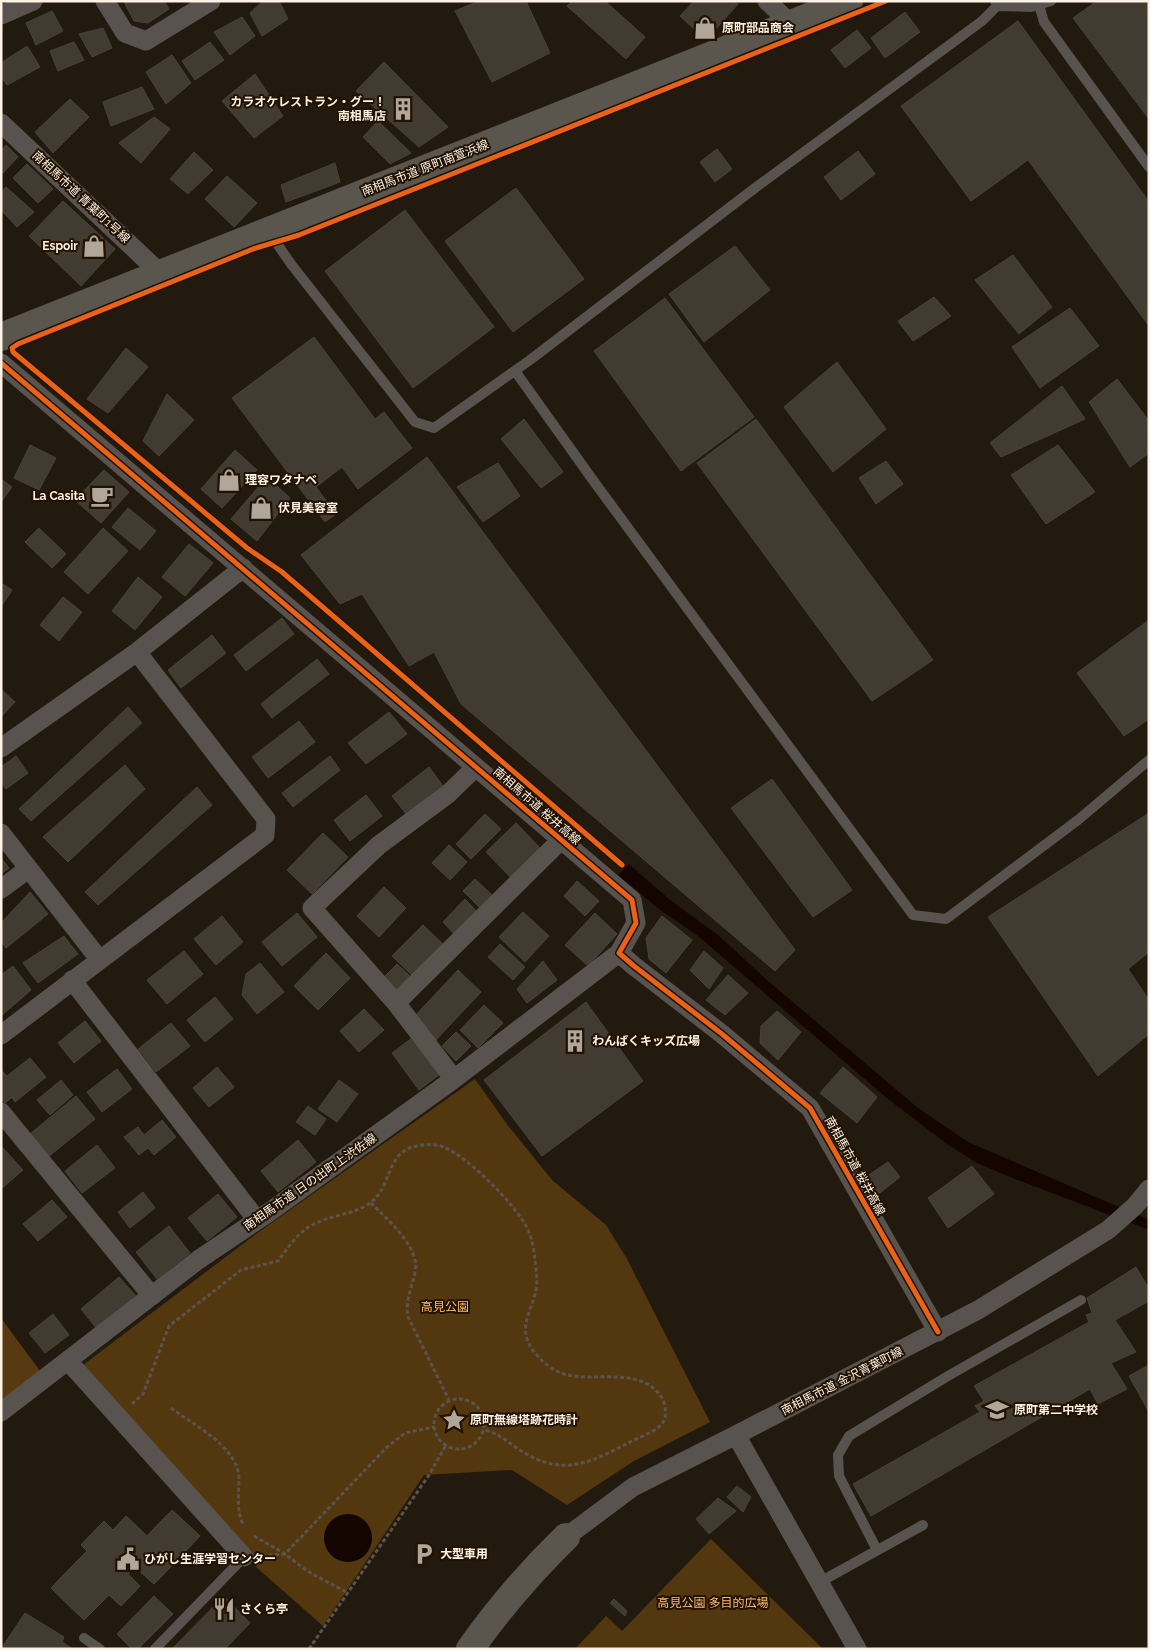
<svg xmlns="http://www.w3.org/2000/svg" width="1150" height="1650" viewBox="0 0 1150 1650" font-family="Raleway,'Noto Sans JP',sans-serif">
<rect width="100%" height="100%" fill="#231a0f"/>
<!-- green -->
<path fill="#53370f" d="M 475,1079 L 506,1123 L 552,1180 L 606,1225 L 627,1259 L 710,1422 L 634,1461 L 567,1505 L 512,1470 L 424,1475 L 323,1626 L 255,1566 L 83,1365 L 256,1234 Z
M 711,1539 L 823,1649 L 575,1649 L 606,1616 L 622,1631 Z"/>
<!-- forest -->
<path fill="#573a11" d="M 1,1318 L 40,1371 L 1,1400 Z"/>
<!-- water -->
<path fill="#140501" d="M 629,864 L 670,900 L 718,935 L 768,981 L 918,1108 L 968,1142 L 1149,1220 L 1149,1230 L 1010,1177 L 977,1163 L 947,1144 L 888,1099 L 698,936 L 659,909 L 618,875 Z
M324 1538a24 24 0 1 1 48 0a24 24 0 1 1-48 0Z"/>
<!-- building -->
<path fill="#423b31" stroke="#4a4339" d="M 126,1 L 164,1 L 169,9 L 148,23 L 134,21 L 124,2 Z
M 263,1 L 279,1 L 288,19 L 262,36 L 250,13 Z
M 479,1 L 526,1 L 550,53 L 492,82 L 455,11 Z
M 572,1 L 605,1 L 645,37 L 626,59 L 567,6 Z
M 694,1 L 736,1 L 738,4 L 706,40 L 680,16 Z
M 1097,1 L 1149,1 L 1149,119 L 1073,18 Z
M 52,11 L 63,31 L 36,45 L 26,23 Z
M 905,12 L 920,32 L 885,58 L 871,38 Z
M 242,17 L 255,36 L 230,55 L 214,32 Z
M 1018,21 L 1149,202 L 1149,326 L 1028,160 L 971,201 L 901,106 Z
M 103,28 L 112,48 L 92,57 L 79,34 Z
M 857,30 L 871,48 L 845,68 L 831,50 Z
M 74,42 L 84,60 L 58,71 L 50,51 Z
M 210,42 L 224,60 L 195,80 L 182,61 Z
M 27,46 L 40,67 L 7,85 L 1,77 L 1,63 Z
M 172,55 L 191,83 L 166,104 L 146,72 Z
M 384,62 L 448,127 L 419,147 L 356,91 Z
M 255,74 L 283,116 L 254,138 L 222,101 Z
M 142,87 L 154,109 L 111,126 L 103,102 Z
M 70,99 L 89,117 L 53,153 L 35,132 Z
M 154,117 L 170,129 L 141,163 L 119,143 Z
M 378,121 L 411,153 L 390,164 L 363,137 Z
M 6,145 L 18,157 L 1,175 L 1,151 Z
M 717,149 L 732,169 L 715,182 L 700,162 Z
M 858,151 L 875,174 L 841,200 L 824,177 Z
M 194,152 L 213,170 L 188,194 L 170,179 Z
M 335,163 L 340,182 L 286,202 L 281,185 Z
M 27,164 L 53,189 L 38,203 L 13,178 Z
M 227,176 L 257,203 L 234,227 L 205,199 Z
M 6,187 L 34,212 L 17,227 L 1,210 L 1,192 Z
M 516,188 L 584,279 L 513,332 L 445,241 Z
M 63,201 L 115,249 L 81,286 L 29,236 Z
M 405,210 L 494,327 L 413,388 L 325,271 Z
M 735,246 L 770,290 L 704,342 L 669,294 Z
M 1013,255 L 1052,307 L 1019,334 L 975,280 Z
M 934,297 L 951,316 L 913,341 L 898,321 Z
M 665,298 L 754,417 L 681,471 L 594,351 Z
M 1070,308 L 1099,346 L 1040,388 L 1012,347 Z
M 314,337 L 375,419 L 384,412 L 412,448 L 358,489 L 342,467 L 316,487 L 336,514 L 325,522 L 232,398 Z
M 126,348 L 148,367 L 108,413 L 87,399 Z
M 837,362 L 886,429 L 833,472 L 784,407 Z
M 1117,379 L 1149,421 L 1149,453 L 1130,467 L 1089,402 Z
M 1062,386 L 1085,419 L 1001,457 L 990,443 Z
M 167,394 L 194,420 L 159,456 L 143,441 Z
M 524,419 L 563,472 L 541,488 L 501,439 Z
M 756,419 L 933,660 L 872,701 L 697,463 Z
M 30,445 L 56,458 L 39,490 L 14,478 Z
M 1058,445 L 1095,492 L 1046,524 L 1011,475 Z
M 235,450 L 257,470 L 222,508 L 201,489 Z
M 427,457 L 795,950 L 775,971 L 461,704 L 434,652 L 409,666 L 362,594 L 340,604 L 301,555 Z
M 886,461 L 903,484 L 876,504 L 859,478 Z
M 498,463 L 520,496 L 483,522 L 457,487 Z
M 104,470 L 129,492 L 101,523 L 75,500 Z
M 267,477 L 290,498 L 257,541 L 231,519 Z
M 1,479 L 12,487 L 1,502 Z
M 128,508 L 156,531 L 140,550 L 112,527 Z
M 39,528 L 66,554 L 52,568 L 25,542 Z
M 103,528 L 128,551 L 88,594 L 64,572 Z
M 189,544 L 213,563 L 185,596 L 162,577 Z
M 138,577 L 162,597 L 135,630 L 112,611 Z
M 1,583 L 12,590 L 1,607 Z
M 63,597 L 82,612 L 59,641 L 40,625 Z
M 282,618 L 294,634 L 246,671 L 234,655 Z
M 1149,620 L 1149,719 L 1124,736 L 1077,673 Z
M 212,635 L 226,653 L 181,688 L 168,670 Z
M 317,659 L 329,674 L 272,718 L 261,704 Z
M 1,689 L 15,702 L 1,717 Z
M 128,707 L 142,723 L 31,821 L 19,809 Z
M 389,712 L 407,734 L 366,764 L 348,743 Z
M 299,721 L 315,742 L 268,778 L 252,757 Z
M 16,756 L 28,773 L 6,789 L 1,783 L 1,767 Z
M 330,756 L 340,770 L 293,807 L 282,793 Z
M 125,765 L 145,789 L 68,862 L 43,837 Z
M 429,767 L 443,786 L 407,815 L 392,796 Z
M 772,779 L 852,890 L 813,917 L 731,808 Z
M 197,787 L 212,805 L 98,905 L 85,892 Z
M 366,795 L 382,816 L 350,841 L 334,820 Z
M 1149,813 L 1149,952 L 1128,969 L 1149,1000 L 1149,1034 L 1098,1076 L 988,917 Z
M 485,814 L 501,829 L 471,859 L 456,844 Z
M 516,823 L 545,853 L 515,882 L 486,852 Z
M 323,833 L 348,857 L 312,894 L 287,870 Z
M 449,845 L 467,862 L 450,880 L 432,863 Z
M 1,858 L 9,868 L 1,874 Z
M 475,879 L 492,895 L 480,908 L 463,891 Z
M 577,881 L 599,901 L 585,916 L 564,896 Z
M 384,887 L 406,908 L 379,937 L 357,916 Z
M 30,892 L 48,914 L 6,948 L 1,941 L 1,923 Z
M 465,899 L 480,915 L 457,937 L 443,922 Z
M 523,912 L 549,936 L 525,962 L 499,937 Z
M 297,913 L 317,937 L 282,966 L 262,942 Z
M 595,913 L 617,934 L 588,966 L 565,945 Z
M 222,916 L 243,942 L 216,965 L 194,939 Z
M 662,916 L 692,940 L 666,973 L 649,959 L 646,938 Z
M 423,925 L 445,946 L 414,977 L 392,956 Z
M 64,936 L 78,954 L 38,983 L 23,963 Z
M 500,944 L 525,967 L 513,980 L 488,957 Z
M 184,951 L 203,974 L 167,1004 L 147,980 Z
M 704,951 L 723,968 L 709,989 L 690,970 Z
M 326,953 L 350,978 L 318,1010 L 294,986 Z
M 543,961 L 557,980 L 527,1003 L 517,989 Z
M 260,963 L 284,992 L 257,1014 L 242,995 L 246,974 Z
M 397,964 L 412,978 L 398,992 L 383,978 Z
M 13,966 L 31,990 L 1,1016 L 1,975 Z
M 458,970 L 481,992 L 435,1041 L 412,1019 Z
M 728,975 L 748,993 L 725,1015 L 706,1000 Z
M 215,997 L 233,1019 L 205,1042 L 187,1020 Z
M 586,1002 L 643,1081 L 542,1156 L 484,1080 Z
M 484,1005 L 503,1023 L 478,1048 L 460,1030 Z
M 364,1009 L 384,1030 L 359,1052 L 340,1031 Z
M 777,1011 L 801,1032 L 778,1060 L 760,1043 L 761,1026 Z
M 85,1021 L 101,1041 L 74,1063 L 58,1043 Z
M 171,1023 L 190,1046 L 156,1072 L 138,1049 Z
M 456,1032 L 471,1046 L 456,1061 L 442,1046 Z
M 412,1038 L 439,1075 L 419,1090 L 392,1053 Z
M 30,1058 L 46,1077 L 15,1102 L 12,1097 L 5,1103 L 1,1099 L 1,1070 L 7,1076 Z
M 217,1067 L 234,1087 L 209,1107 L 193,1088 Z
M 843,1067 L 877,1097 L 857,1123 L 820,1093 Z
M 117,1069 L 132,1089 L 102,1112 L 87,1092 Z
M 61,1080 L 73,1095 L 50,1115 L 37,1100 Z
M 339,1080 L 358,1094 L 337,1122 L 318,1109 Z
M 76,1096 L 95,1119 L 48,1157 L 30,1134 Z
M 308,1106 L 326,1119 L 315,1135 L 296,1122 Z
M 162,1120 L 176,1137 L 154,1155 L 148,1148 L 139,1155 L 124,1137 L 138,1127 L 144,1135 Z
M 298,1140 L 316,1162 L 278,1192 L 261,1171 Z
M 97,1145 L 115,1168 L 82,1193 L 65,1171 Z
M 2,1147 L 23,1170 L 1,1189 L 1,1148 Z
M 888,1162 L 900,1177 L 876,1196 L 863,1179 Z
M 972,1166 L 994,1194 L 948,1228 L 928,1198 Z
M 143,1192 L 155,1208 L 130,1228 L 118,1212 Z
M 218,1194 L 237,1217 L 207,1241 L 188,1218 Z
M 52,1200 L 67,1217 L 38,1241 L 23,1224 Z
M 169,1226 L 190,1253 L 157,1279 L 136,1252 Z
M 1136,1267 L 1149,1289 L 1149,1301 L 1115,1320 L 1136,1352 L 1111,1363 L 1127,1389 L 1098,1404 L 1090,1389 L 871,1516 L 853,1484 L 980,1412 L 975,1406 L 984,1401 L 974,1386 L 1089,1322 L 1086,1315 L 1092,1313 L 1087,1298 Z
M 119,1277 L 136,1296 L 97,1329 L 81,1309 Z
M 53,1314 L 69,1335 L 45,1353 L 29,1333 Z
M 1149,1365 L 1149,1412 L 1129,1376 Z
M 737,1486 L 751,1497 L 743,1512 L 727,1497 Z
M 718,1498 L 736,1511 L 709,1534 L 696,1519 Z
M 172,1510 L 200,1536 L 154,1584 L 135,1567 L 128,1574 L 140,1586 L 121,1606 L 109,1595 L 84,1620 L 51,1588 L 87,1551 L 81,1545 L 104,1521 L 113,1530 L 126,1516 L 147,1536 Z
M 172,1510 L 200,1536 L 154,1584 L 135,1567 L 128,1574 L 140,1586 L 121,1606 L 109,1595 L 84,1620 L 51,1588 L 87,1551 L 81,1545 L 104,1521 L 113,1530 L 126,1516 L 147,1536 Z
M 154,1596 L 173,1614 L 138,1649 L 132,1649 L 117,1634 Z
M 224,1596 L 250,1623 L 225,1649 L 172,1649 Z
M 614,1599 L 627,1611 L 625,1616 L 610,1603 Z
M 25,1613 L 64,1637 L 62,1642 L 73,1649 L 1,1649 Z"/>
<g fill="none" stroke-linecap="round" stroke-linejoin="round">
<!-- path -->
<path stroke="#5a544c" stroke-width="3" stroke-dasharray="4 2.5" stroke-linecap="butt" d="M 371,1203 C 386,1218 421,1248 415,1272 C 412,1288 405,1300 408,1317 L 449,1400
M434 1424a25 25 0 1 1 50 0a25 25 0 1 1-50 0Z
M 132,1404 L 143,1394 L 169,1326 L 241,1270 L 278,1261 C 288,1248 297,1233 312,1225 C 330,1215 353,1215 370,1203 C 388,1191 387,1163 404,1151 C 413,1144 434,1143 444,1147 C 469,1158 515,1204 527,1228 C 532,1238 534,1249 535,1260 C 536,1270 538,1280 536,1290 C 532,1311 517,1327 532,1349 C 539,1359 552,1371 564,1374 C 595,1383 641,1365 662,1398 C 665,1403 666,1411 665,1418 C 661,1431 643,1435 632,1441 C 593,1461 565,1478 523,1452 C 510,1444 499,1433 484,1430
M 171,1408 C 195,1426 237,1446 239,1478 C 239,1494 236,1510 243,1524
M 254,1536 L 285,1554 L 386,1448 L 405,1433 L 434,1427
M 262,1556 L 285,1554 L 307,1571 L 348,1593
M 309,1649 L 429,1475 L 446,1445"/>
<!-- lane -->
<path stroke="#58534e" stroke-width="10" d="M 1039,5 L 1044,22 L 1149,167
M 997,6 L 1031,7 L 1051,1
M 269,232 L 291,264 L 415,422 L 434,428 L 530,360 L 755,188 L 982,21 L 997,6 L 995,1
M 515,371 L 595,483 L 913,915 L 946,919 L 1078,820 L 1149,760
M 877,1550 L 839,1476 L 838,1455 L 849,1436 L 948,1376 L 1081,1300
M 818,1583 L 923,1525
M 84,1638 L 100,1649
M 155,1649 L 244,1557"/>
<!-- street -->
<path stroke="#58534e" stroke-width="19" d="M 105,1 L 125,33 L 146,41 L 211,1
M 767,1 L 791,24
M 1,15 L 33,1
M 1,123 L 159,272
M 1,363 L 632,900 L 636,923 L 619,953 L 634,966 L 722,1034 L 810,1108 L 938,1332
M 1,748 L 137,652 L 243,568
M 1,833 L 99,959
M 1,889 L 28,869
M 72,980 L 257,1220
M 396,1003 L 561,840
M 1,1035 L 265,835 L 266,819 L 137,652
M 454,1079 L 396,1003 L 312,908 L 379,845 L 448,794 L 476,767
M 1,1112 L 152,1296
M 68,1361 L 244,1557
M 1,1412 L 198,1260 L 268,1213 L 454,1079 L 619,953
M 566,1537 L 633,1487 L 736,1435
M 857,1649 L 736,1435 L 978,1310 L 1108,1230 L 1135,1206 L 1149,1189"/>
<!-- secondary -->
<path stroke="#5a564e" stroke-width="28" d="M 1,337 L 849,1
M 470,1649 C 499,1608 530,1572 566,1537"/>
<defs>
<path id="cycleway" d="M 1,363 L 632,900 L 636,923 L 619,953 L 634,966 L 722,1034 L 810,1108 L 938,1332
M 622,865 L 282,572 L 247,548 L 13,352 L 12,348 L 18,344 L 253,249 L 299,235 L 886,1"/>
</defs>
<!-- cycleway casing -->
<use href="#cycleway" stroke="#211201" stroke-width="8"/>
<!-- cycleway -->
<use href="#cycleway" stroke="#ea6118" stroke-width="5"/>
</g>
<!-- icons -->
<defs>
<symbol id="shop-bare" viewBox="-9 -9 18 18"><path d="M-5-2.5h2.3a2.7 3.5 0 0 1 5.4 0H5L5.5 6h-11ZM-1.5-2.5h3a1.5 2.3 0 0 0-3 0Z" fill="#b1a69a" stroke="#211201" stroke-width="2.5" paint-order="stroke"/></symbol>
<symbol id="building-bare" viewBox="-9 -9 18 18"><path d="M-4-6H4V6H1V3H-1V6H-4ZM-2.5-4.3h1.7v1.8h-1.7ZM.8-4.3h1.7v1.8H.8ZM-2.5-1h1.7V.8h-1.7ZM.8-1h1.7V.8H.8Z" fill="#b1a69a" stroke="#211201" stroke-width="2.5" paint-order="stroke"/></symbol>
<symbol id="cafe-bare" viewBox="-9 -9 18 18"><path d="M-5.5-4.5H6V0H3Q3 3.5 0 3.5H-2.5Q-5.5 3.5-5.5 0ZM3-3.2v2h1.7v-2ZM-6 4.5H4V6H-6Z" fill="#b1a69a" stroke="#211201" stroke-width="2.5" paint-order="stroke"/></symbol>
<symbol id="school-bare" viewBox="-9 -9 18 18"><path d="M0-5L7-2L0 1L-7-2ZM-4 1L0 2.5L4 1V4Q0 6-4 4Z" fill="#b1a69a" stroke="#211201" stroke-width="2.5" paint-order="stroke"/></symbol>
<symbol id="sight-bare" viewBox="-9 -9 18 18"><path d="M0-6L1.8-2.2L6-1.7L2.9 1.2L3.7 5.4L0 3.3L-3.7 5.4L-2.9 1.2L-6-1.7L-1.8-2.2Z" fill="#b1a69a" stroke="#211201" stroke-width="2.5" paint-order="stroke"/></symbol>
<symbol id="parking-bare" viewBox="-9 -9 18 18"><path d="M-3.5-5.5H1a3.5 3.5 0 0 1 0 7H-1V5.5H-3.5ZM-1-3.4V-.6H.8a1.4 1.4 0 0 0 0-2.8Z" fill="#b1a69a" stroke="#211201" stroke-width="2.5" paint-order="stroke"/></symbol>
<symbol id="civic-bare" viewBox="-9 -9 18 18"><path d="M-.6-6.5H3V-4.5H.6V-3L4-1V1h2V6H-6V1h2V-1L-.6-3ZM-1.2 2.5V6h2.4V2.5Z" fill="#b1a69a" stroke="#211201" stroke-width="2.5" paint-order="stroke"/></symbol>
<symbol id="restaurant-bare" viewBox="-9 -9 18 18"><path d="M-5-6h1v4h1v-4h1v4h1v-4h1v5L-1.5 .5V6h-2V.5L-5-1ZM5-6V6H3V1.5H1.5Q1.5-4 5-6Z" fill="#b1a69a" stroke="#211201" stroke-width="2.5" paint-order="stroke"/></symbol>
</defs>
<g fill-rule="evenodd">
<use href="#shop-bare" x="689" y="12" width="32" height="32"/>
<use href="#building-bare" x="387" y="93" width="32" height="32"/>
<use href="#shop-bare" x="78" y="230" width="32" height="32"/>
<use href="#shop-bare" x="213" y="464" width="32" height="32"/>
<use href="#cafe-bare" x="86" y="480" width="32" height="32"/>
<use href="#shop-bare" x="245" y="492" width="32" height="32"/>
<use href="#building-bare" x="559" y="1025" width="32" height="32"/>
<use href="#school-bare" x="981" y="1394" width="32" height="32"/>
<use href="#sight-bare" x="438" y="1404" width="32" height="32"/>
<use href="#parking-bare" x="408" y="1538" width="32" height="32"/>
<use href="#civic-bare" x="112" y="1543" width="32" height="32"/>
<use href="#restaurant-bare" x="208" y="1593" width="32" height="32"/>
</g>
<g text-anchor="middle" stroke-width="4" stroke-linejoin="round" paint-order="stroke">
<!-- poi labels -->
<g font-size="12" font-weight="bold" fill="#fdf2e5" stroke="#211201" text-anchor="start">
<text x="722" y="32">原町部品商会</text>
<text x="386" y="106" text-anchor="end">カラオケレストラン・グー！<tspan x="386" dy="14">南相馬店</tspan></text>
<text x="78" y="250" text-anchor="end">Espoir</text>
<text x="245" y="484">理容ワタナベ</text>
<text x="85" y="500" text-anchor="end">La Casita</text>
<text x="278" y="512">伏見美容室</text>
<text x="592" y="1045">わんぱくキッズ広場</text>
<text x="1014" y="1414">原町第二中学校</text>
<text x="470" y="1424">原町無線塔跡花時計</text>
<text x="440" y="1558">大型車用</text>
<text x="144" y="1563">ひがし生涯学習センター</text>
<text x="240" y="1613">さくら亭</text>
</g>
<!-- street labels -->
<g font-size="12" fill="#fdf2e5" stroke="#211201">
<text transform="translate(425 168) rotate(-21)" y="4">南相馬市道 原町南萱浜線</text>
<text transform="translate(81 197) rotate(43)" y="4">南相馬市道 青葉町1号線</text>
<text transform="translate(537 806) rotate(41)" y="4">南相馬市道 桜井高線</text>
<text transform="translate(855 1166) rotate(61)" y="4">南相馬市道 桜井高線</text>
<text transform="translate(310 1182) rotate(-35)" y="4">南相馬市道 日の出町上渋佐線</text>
<text transform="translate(842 1381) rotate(-27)" y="4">南相馬市道 金沢青葉町線</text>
</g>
<!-- park labels -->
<g font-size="12" fill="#fdbc6c" stroke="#211201">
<text x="445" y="1311">高見公園</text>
<text x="713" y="1607">高見公園 多目的広場</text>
</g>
</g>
<!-- border -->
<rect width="1150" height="1650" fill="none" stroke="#fdf2e5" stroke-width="5"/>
</svg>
